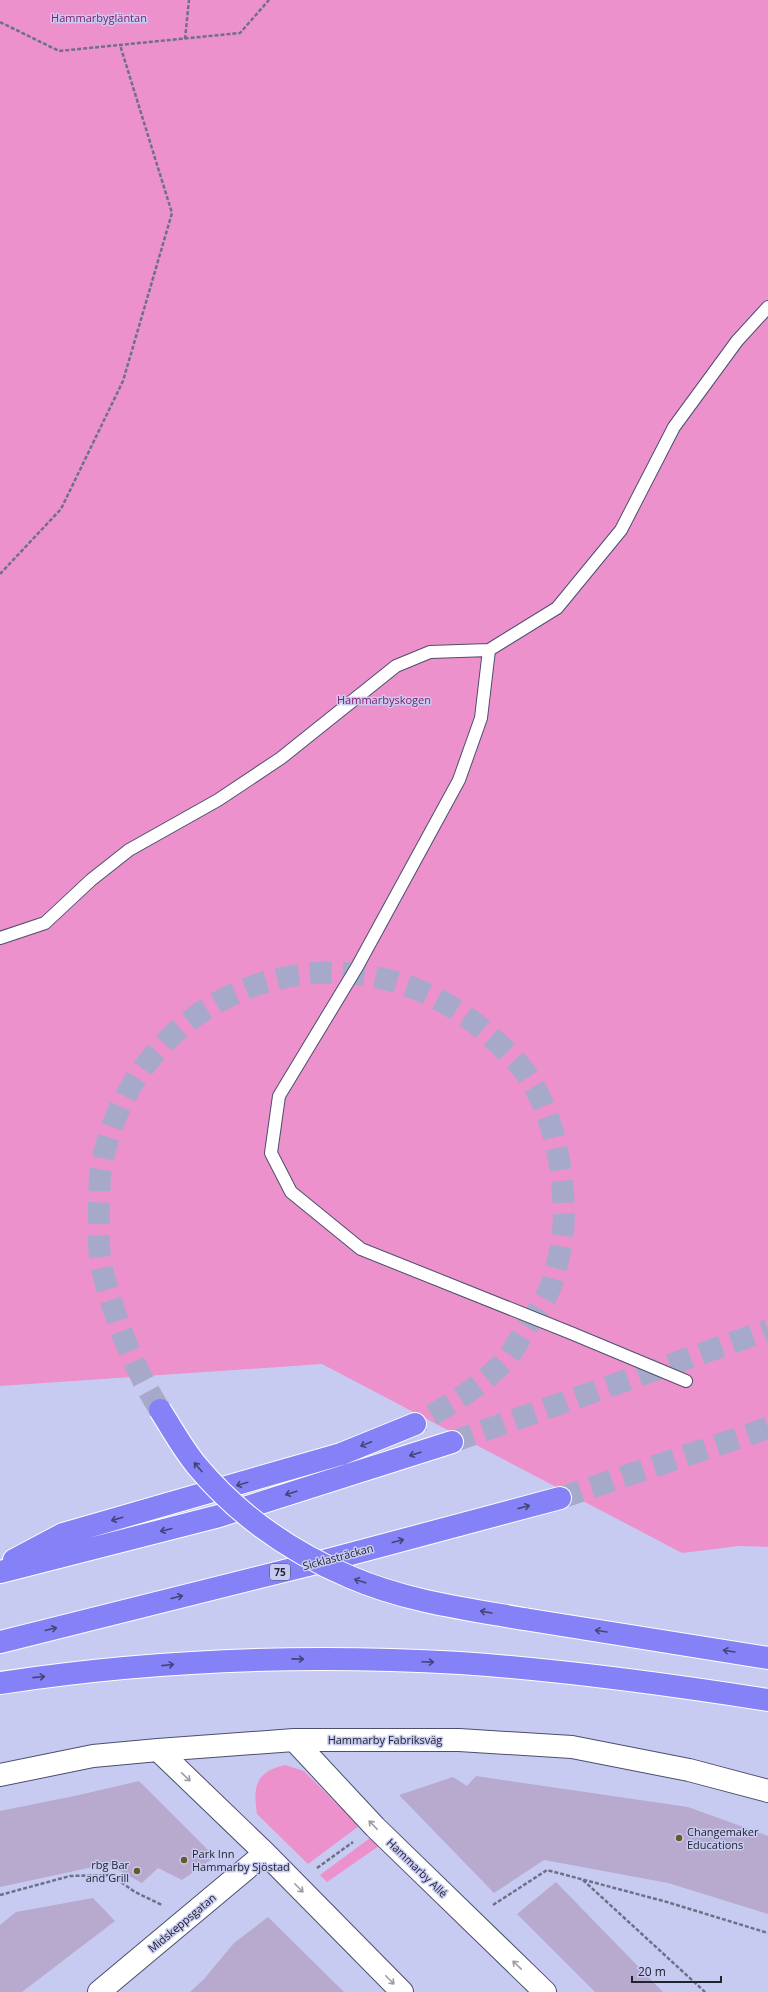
<svg xmlns="http://www.w3.org/2000/svg" width="768" height="1992" viewBox="0 0 768 1992" font-family="'Open Sans',sans-serif">
<rect width="100%" height="100%" fill="#c8cbf1"/>
<!-- green -->
<path fill="#ec91cc" d="M 0,0 L 768,0 L 768,1547 L 739,1546 L 682,1553 L 322,1364 L 0,1386 Z
M 285,1765 L 304,1771 L 359,1826 L 308,1864 L 257,1814 C 253,1787 255,1772 285,1765 Z
M 370,1838 L 379,1846 L 327,1882 L 320,1875 Z"/>
<!-- building -->
<path fill="#b7aace" d="M 476,1776 L 688,1807 L 768,1836 L 768,1914 L 668,1883 L 544,1860 L 494,1893 L 399,1795 L 453,1777 L 467,1786 Z
M 139,1781 L 215,1857 L 182,1880 L 158,1868 L 142,1883 L 107,1864 L 0,1887 L 0,1811 L 79,1795 Z
M 556,1882 L 663,1992 L 595,1992 L 517,1914 Z
M 93,1898 L 115,1921 L 22,1992 L 0,1992 L 0,1925 L 16,1912 Z
M 268,1917 L 344,1992 L 190,1992 L 204,1979 L 234,1943 Z"/>
<g fill="none" stroke-linecap="round" stroke-linejoin="round">
<!-- highway-tunnel -->
<path stroke="#a7a9cb" stroke-width="22" stroke-dasharray="22 11" stroke-linecap="butt" d="M 160,1410 C 138,1375 125,1343 112,1304 C 107,1289 102,1272 100,1256 C 98,1240 99,1222 99,1206 C 100,1196 99,1185 100,1175 C 127,991 340,909 482,1029 C 496,1041 510,1054 522,1068 C 553,1108 563,1165 564,1214 C 564,1236 557,1272 548,1293 C 541,1307 530,1321 522,1335 C 517,1343 512,1353 505,1361 C 479,1387 448,1407 415,1424
M 452,1442 L 768,1330
M 560,1498 L 768,1428"/>
<defs>
<path id="lane" d="M 489,650 L 481,718 L 459,780 L 357,967 L 279,1096 L 271,1153 L 291,1192 L 361,1249 L 571,1333 L 686,1381
M 0,938 L 45,923 L 91,880 L 129,850 L 218,800 L 281,758 L 396,666 L 430,652 L 489,650 L 557,608 L 621,530 L 674,427 L 737,341 L 768,307"/>
<path id="street" d="M 294,1740 L 375,1827 L 545,1992
M 158,1750 L 265,1853 L 402,1992
M 0,1775 L 93,1756 L 158,1750 L 294,1740 L 459,1740 L 572,1747 L 689,1770 L 768,1791
M 99,1992 L 265,1853"/>
<path id="highway" d="M 14,1560 L 63,1534 L 341,1454 L 415,1424
M 0,1572 L 219,1516 L 452,1442
M 524,1619 L 768,1658
M 0,1642 L 328,1560 L 560,1498
M 0,1683 C 152,1660 307,1654 460,1663 C 563,1670 666,1684 768,1700"/>
</defs>
<!-- lane casing -->
<use href="#lane" stroke="#4c4e6e" stroke-width="14"/>
<!-- street casing -->
<use href="#street" stroke="#4c4e6e" stroke-width="24"/>
<!-- highway casing -->
<use href="#highway" stroke="#fff" stroke-width="24"/>
<!-- path -->
<path stroke="#6e7089" stroke-width="2.5" stroke-dasharray="4 2" stroke-linecap="butt" d="M 0,22 L 59,51 L 240,33 L 269,0
M 185,39 L 189,0
M 0,574 L 61,509 L 123,381 L 172,213 L 120,45
M 317,1868 L 353,1842
M 583,1880 L 705,1992
M 0,1895 L 70,1876 L 111,1875 L 135,1892 L 162,1905
M 493,1905 L 547,1870 L 667,1902 L 768,1933"/>
<!-- lane -->
<use href="#lane" stroke="#fff" stroke-width="12"/>
<!-- street -->
<use href="#street" stroke="#fff" stroke-width="22"/>
<!-- highway -->
<use href="#highway" stroke="#8482f6" stroke-width="22"/>
<defs>
<path id="highway-bridge" d="M 160,1410 C 172,1429 183,1449 197,1466 C 238,1515 291,1552 350,1577 C 405,1601 466,1609 524,1619"/>
</defs>
<!-- highway-bridge casing -->
<use href="#highway-bridge" stroke="#fff" stroke-width="24" stroke-linecap="butt"/>
<!-- highway-bridge -->
<use href="#highway-bridge" stroke="#8482f6" stroke-width="22"/>
</g>
<!-- one-way arrows -->
<defs><path id="oneway-shaft" d="M-6 0H5M1.5-3L5.5 0L1.5 3" fill="none" stroke-width="1.6" stroke-linecap="round" stroke-linejoin="round"/></defs>
<g stroke="#444476">
<use href="#oneway-shaft" transform="translate(366 1444) rotate(158)"/>
<use href="#oneway-shaft" transform="translate(415 1454) rotate(162)"/>
<use href="#oneway-shaft" transform="translate(198 1467) rotate(-130)"/>
<use href="#oneway-shaft" transform="translate(242 1484) rotate(163)"/>
<use href="#oneway-shaft" transform="translate(291 1493) rotate(162)"/>
<use href="#oneway-shaft" transform="translate(524 1507) rotate(-15)"/>
<use href="#oneway-shaft" transform="translate(117 1519) rotate(164)"/>
<use href="#oneway-shaft" transform="translate(166 1530) rotate(166)"/>
<use href="#oneway-shaft" transform="translate(398 1541) rotate(-15)"/>
<use href="#oneway-shaft" transform="translate(360 1581) rotate(-162)"/>
<use href="#oneway-shaft" transform="translate(177 1597) rotate(-14)"/>
<use href="#oneway-shaft" transform="translate(486 1612) rotate(-170)"/>
<use href="#oneway-shaft" transform="translate(51 1629) rotate(-14)"/>
<use href="#oneway-shaft" transform="translate(601 1631) rotate(-171)"/>
<use href="#oneway-shaft" transform="translate(729 1651) rotate(-171)"/>
<use href="#oneway-shaft" transform="translate(298 1659) rotate(1)"/>
<use href="#oneway-shaft" transform="translate(428 1662) rotate(2)"/>
<use href="#oneway-shaft" transform="translate(168 1665) rotate(-6)"/>
<use href="#oneway-shaft" transform="translate(39 1677) rotate(-6)"/>
</g>
<g stroke="#9c9ca2">
<use href="#oneway-shaft" transform="translate(186 1777) rotate(44)"/>
<use href="#oneway-shaft" transform="translate(373 1825) rotate(-134)"/>
<use href="#oneway-shaft" transform="translate(299 1888) rotate(45)"/>
<use href="#oneway-shaft" transform="translate(517 1965) rotate(-136)"/>
<use href="#oneway-shaft" transform="translate(390 1980) rotate(45)"/>
</g>
<!-- markers -->
<g fill="#635c28" stroke="#c8cbf1" stroke-width="1.5">
<circle cx="679" cy="1838" r="4"/>
<circle cx="184" cy="1860" r="4"/>
<circle cx="137" cy="1871" r="4"/>
</g>
<g text-anchor="middle" stroke-width="3" stroke-linejoin="round" paint-order="stroke">
<!-- shield labels -->
<rect fill="#c8cbf1" stroke="#54556b" stroke-width="1" x="270" y="1564" width="20" height="16" rx="3"/>
<g font-size="10" font-weight="bold" fill="#222331">
<text x="280" y="1576">75</text>
</g>
<!-- park labels -->
<g font-size="11" fill="#87196a" stroke="#c8cbf1">
<text x="99" y="22">Hammarbygläntan</text>
<text x="384" y="704">Hammarbyskogen</text>
</g>
<!-- street labels -->
<g font-size="11" fill="#222331" stroke="#c8cbf1">
<text transform="translate(338 1557) rotate(-15)" y="4">Sicklasträckan</text>
<text x="385" y="1744">Hammarby Fabriksväg</text>
<text transform="translate(417 1868) rotate(44)" y="4">Hammarby Allé</text>
<text transform="translate(182 1923) rotate(-40)" y="4">Midskeppsgatan</text>
</g>
<!-- poi labels -->
<g font-size="11" fill="#222331" stroke="#c8cbf1" text-anchor="start">
<text x="687" y="1836">Changemaker<tspan x="687" dy="13">Educations</tspan></text>
<text x="192" y="1858">Park Inn<tspan x="192" dy="13">Hammarby Sjöstad</tspan></text>
<text x="129" y="1869" text-anchor="end">rbg Bar<tspan x="129" dy="13">and Grill</tspan></text>
</g>
</g>
<!-- scale -->
<path d="M632 1976v6h89v-6" fill="none" stroke="#222331" stroke-width="2"/>
<text x="638" y="1976" font-size="12" fill="#222331" stroke="#c8cbf1" stroke-width="3" paint-order="stroke">20 m</text>
</svg>
